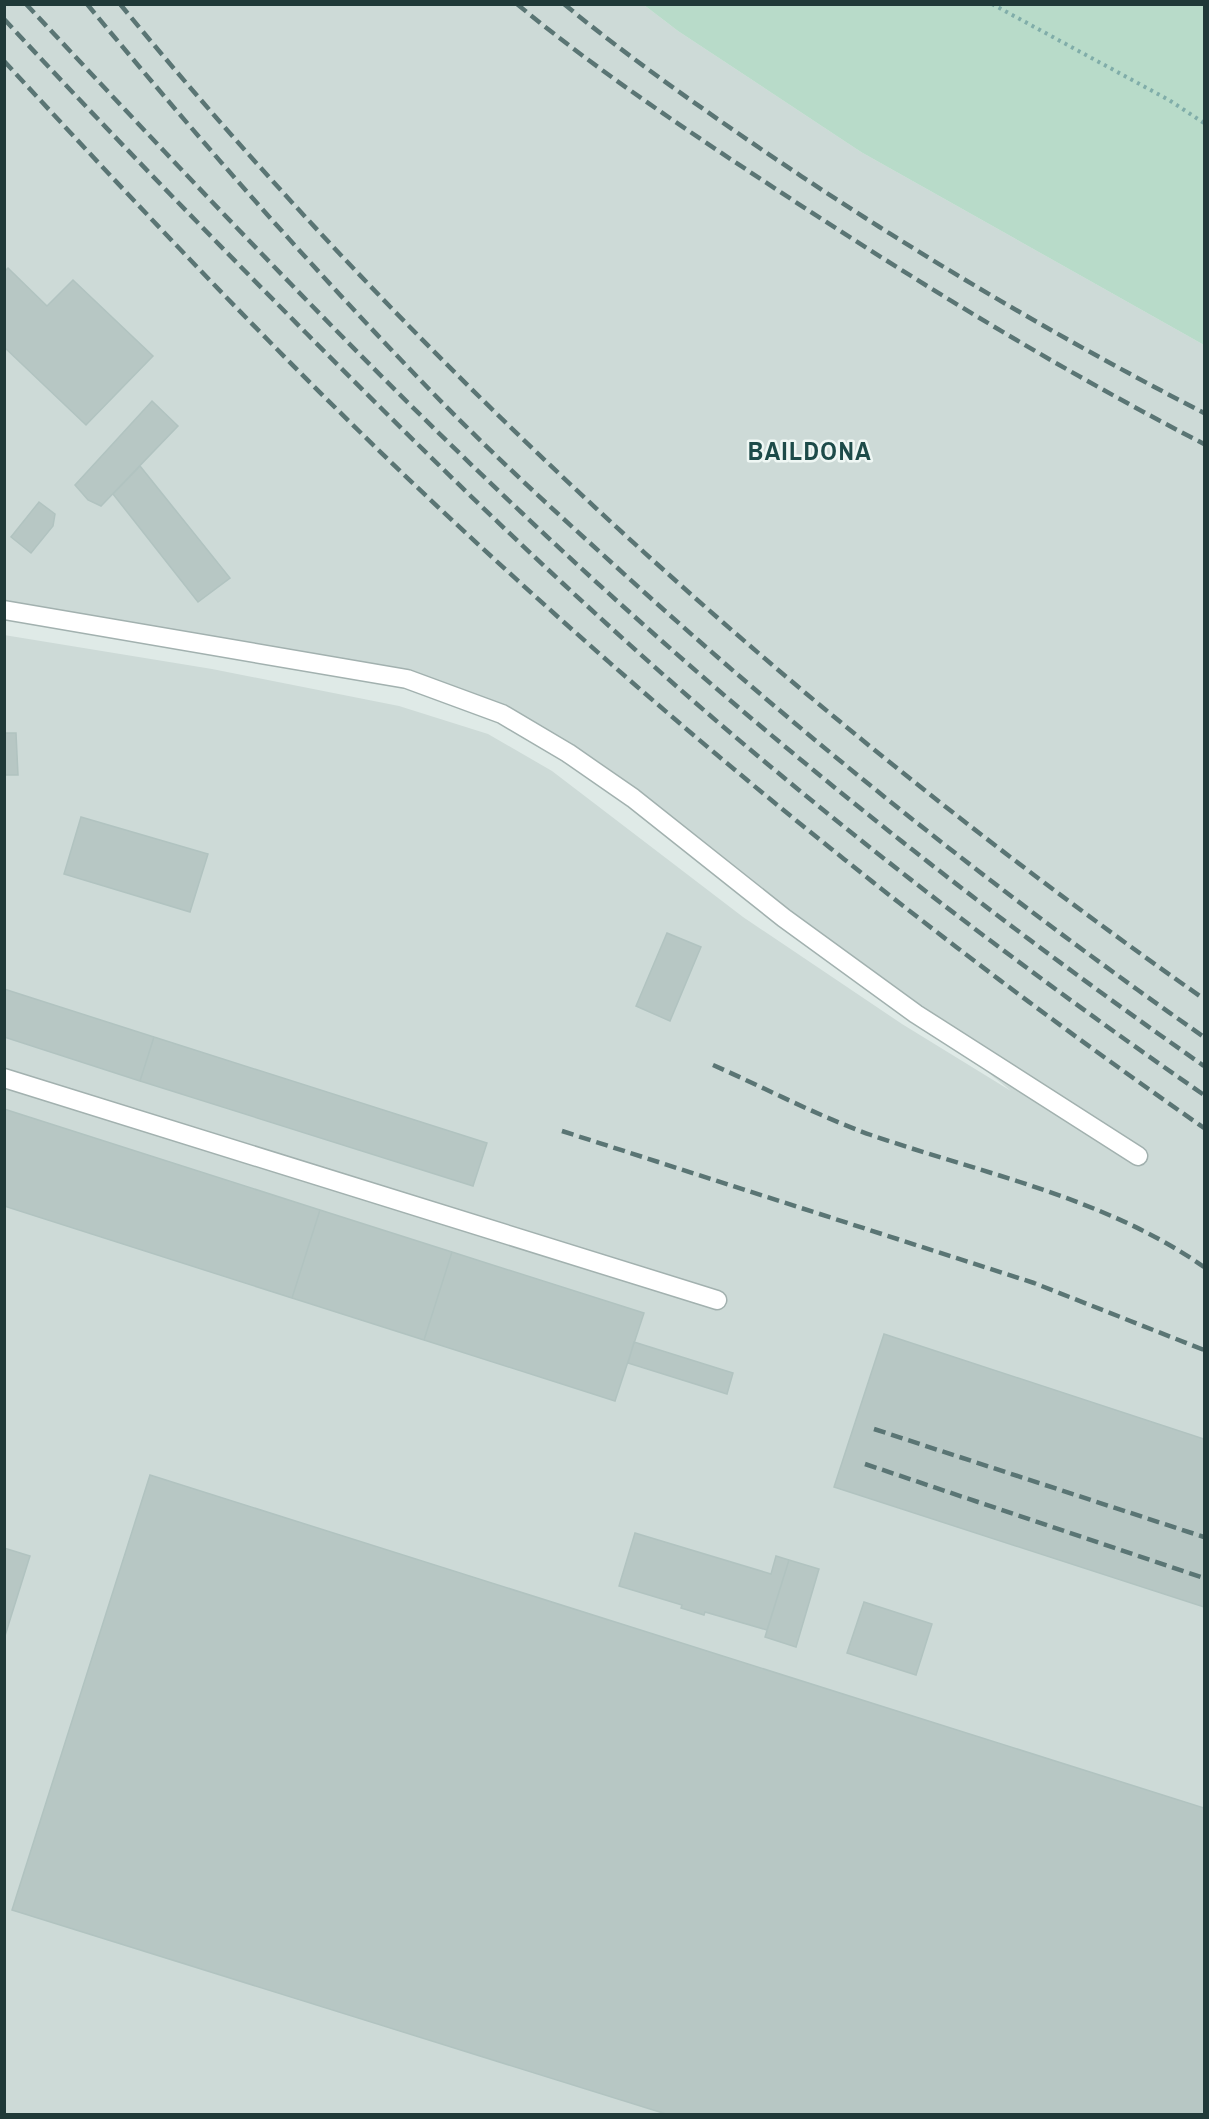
<svg xmlns="http://www.w3.org/2000/svg" width="1209" height="2119" viewBox="0 0 1209 2119" font-family="'Archivo Narrow',sans-serif">
<rect width="100%" height="100%" fill="#dfeae7"/>
<!-- built -->
<path fill="#cddad7" d="M 5,5 L 644,5 L 678,31 L 861,152 L 1204,345 L 1204,2114 L 5,2114 L 4,635 L 212,669 L 399,706 L 488,734 L 552,771 L 743,917 L 902,1024 L 1011,1091 L 916,1014 L 568,753 L 407,679 L 5,610 Z"/>
<!-- green -->
<path fill="#b8dbc9" d="M 644,5 L 1204,5 L 1204,345 L 861,152 L 678,31 Z"/>
<!-- building -->
<path fill="#b7c7c4" stroke="#b1c3c0" stroke-width="1.5" d="M 8,268 L 47,306 L 73,280 L 153,356 L 86,425 L 4,347 L 4,272 Z
M 152,401 L 178,426 L 101,506 L 88,500 L 75,485 Z
M 140,466 L 230,578 L 198,602 L 113,494 Z
M 39,502 L 55,514 L 53,526 L 31,553 L 11,537 Z
M 4,733 L 16,733 L 18,775 L 4,775 Z
M 81,817 L 208,854 L 190,912 L 64,874 Z
M 667,933 L 701,947 L 670,1021 L 636,1006 Z
M 4,989 L 154,1037 L 140,1081 L 4,1037 Z
M 154,1037 L 487,1143 L 473,1186 L 140,1081 Z
M 4,1109 L 320,1210 L 292,1298 L 4,1206 Z
M 320,1210 L 452,1252 L 424,1340 L 292,1298 Z
M 452,1252 L 644,1313 L 615,1401 L 424,1340 Z
M 884,1334 L 1204,1439 L 1204,1607 L 834,1487 Z
M 634,1342 L 733,1373 L 727,1394 L 628,1363 Z
M 150,1475 L 1204,1808 L 1204,2114 L 666,2114 L 12,1910 Z
M 635,1533 L 771,1574 L 776,1556 L 789,1560 L 767,1630 L 705,1612 L 704,1615 L 681,1608 L 682,1605 L 619,1586 Z
M 4,1548 L 30,1556 L 4,1639 Z
M 789,1560 L 819,1569 L 796,1647 L 765,1637 Z
M 864,1602 L 932,1624 L 916,1675 L 847,1653 Z"/>
<g fill="none" stroke-linecap="round" stroke-linejoin="round">
<defs>
<path id="service" d="M 4,610 L 407,679 L 502,714 L 568,753 L 633,798 L 784,918 L 916,1014 L 1138,1156
M 4,1078 L 717,1300"/>
</defs>
<!-- service casing -->
<use href="#service" stroke="#a2b1af" stroke-width="21"/>
<!-- path -->
<path stroke="#80ada9" stroke-width="4" stroke-dasharray="3 4.5" stroke-linecap="butt" d="M 992,4 L 1169,100 L 1204,123"/>
<!-- service -->
<use href="#service" stroke="#fff" stroke-width="18"/>
<!-- rail -->
<path stroke="#5a7574" stroke-width="4.5" stroke-dasharray="12 6" stroke-linecap="butt" d="M 26,4 C 188,177 350,351 522,513 C 735,715 964,898 1204,1066
M 87,4 C 196,136 309,265 428,388 C 487,449 549,506 612,563 C 799,734 997,892 1204,1037
M 120,4 C 432,384 803,717 1204,999
M 517,4 C 604,76 697,137 791,199 C 925,287 1061,370 1204,444
M 564,4 C 627,56 694,103 761,149 C 903,246 1051,334 1204,413
M 4,19 C 105,128 209,235 314,341 C 453,481 595,619 746,746 C 893,870 1047,986 1204,1095
M 4,61 C 161,231 321,401 492,557 C 716,763 954,954 1204,1128
M 713,1065 C 765,1088 818,1116 871,1135 C 984,1174 1106,1198 1204,1267
M 562,1131 L 1034,1283 L 1204,1350
M 874,1429 L 1204,1537
M 865,1464 L 1204,1578"/>
</g>
<g text-anchor="middle" stroke-width="5" stroke-linejoin="round" paint-order="stroke">
<!-- district labels -->
<g font-size="26" font-weight="bold" letter-spacing="1.5" fill="#1d4b49" stroke="#eff7f4">
<text x="810" y="460">BAILDONA</text>
</g>
</g>
<!-- border -->
<rect width="1209" height="2119" fill="none" stroke="#203938" stroke-width="12"/>
</svg>
